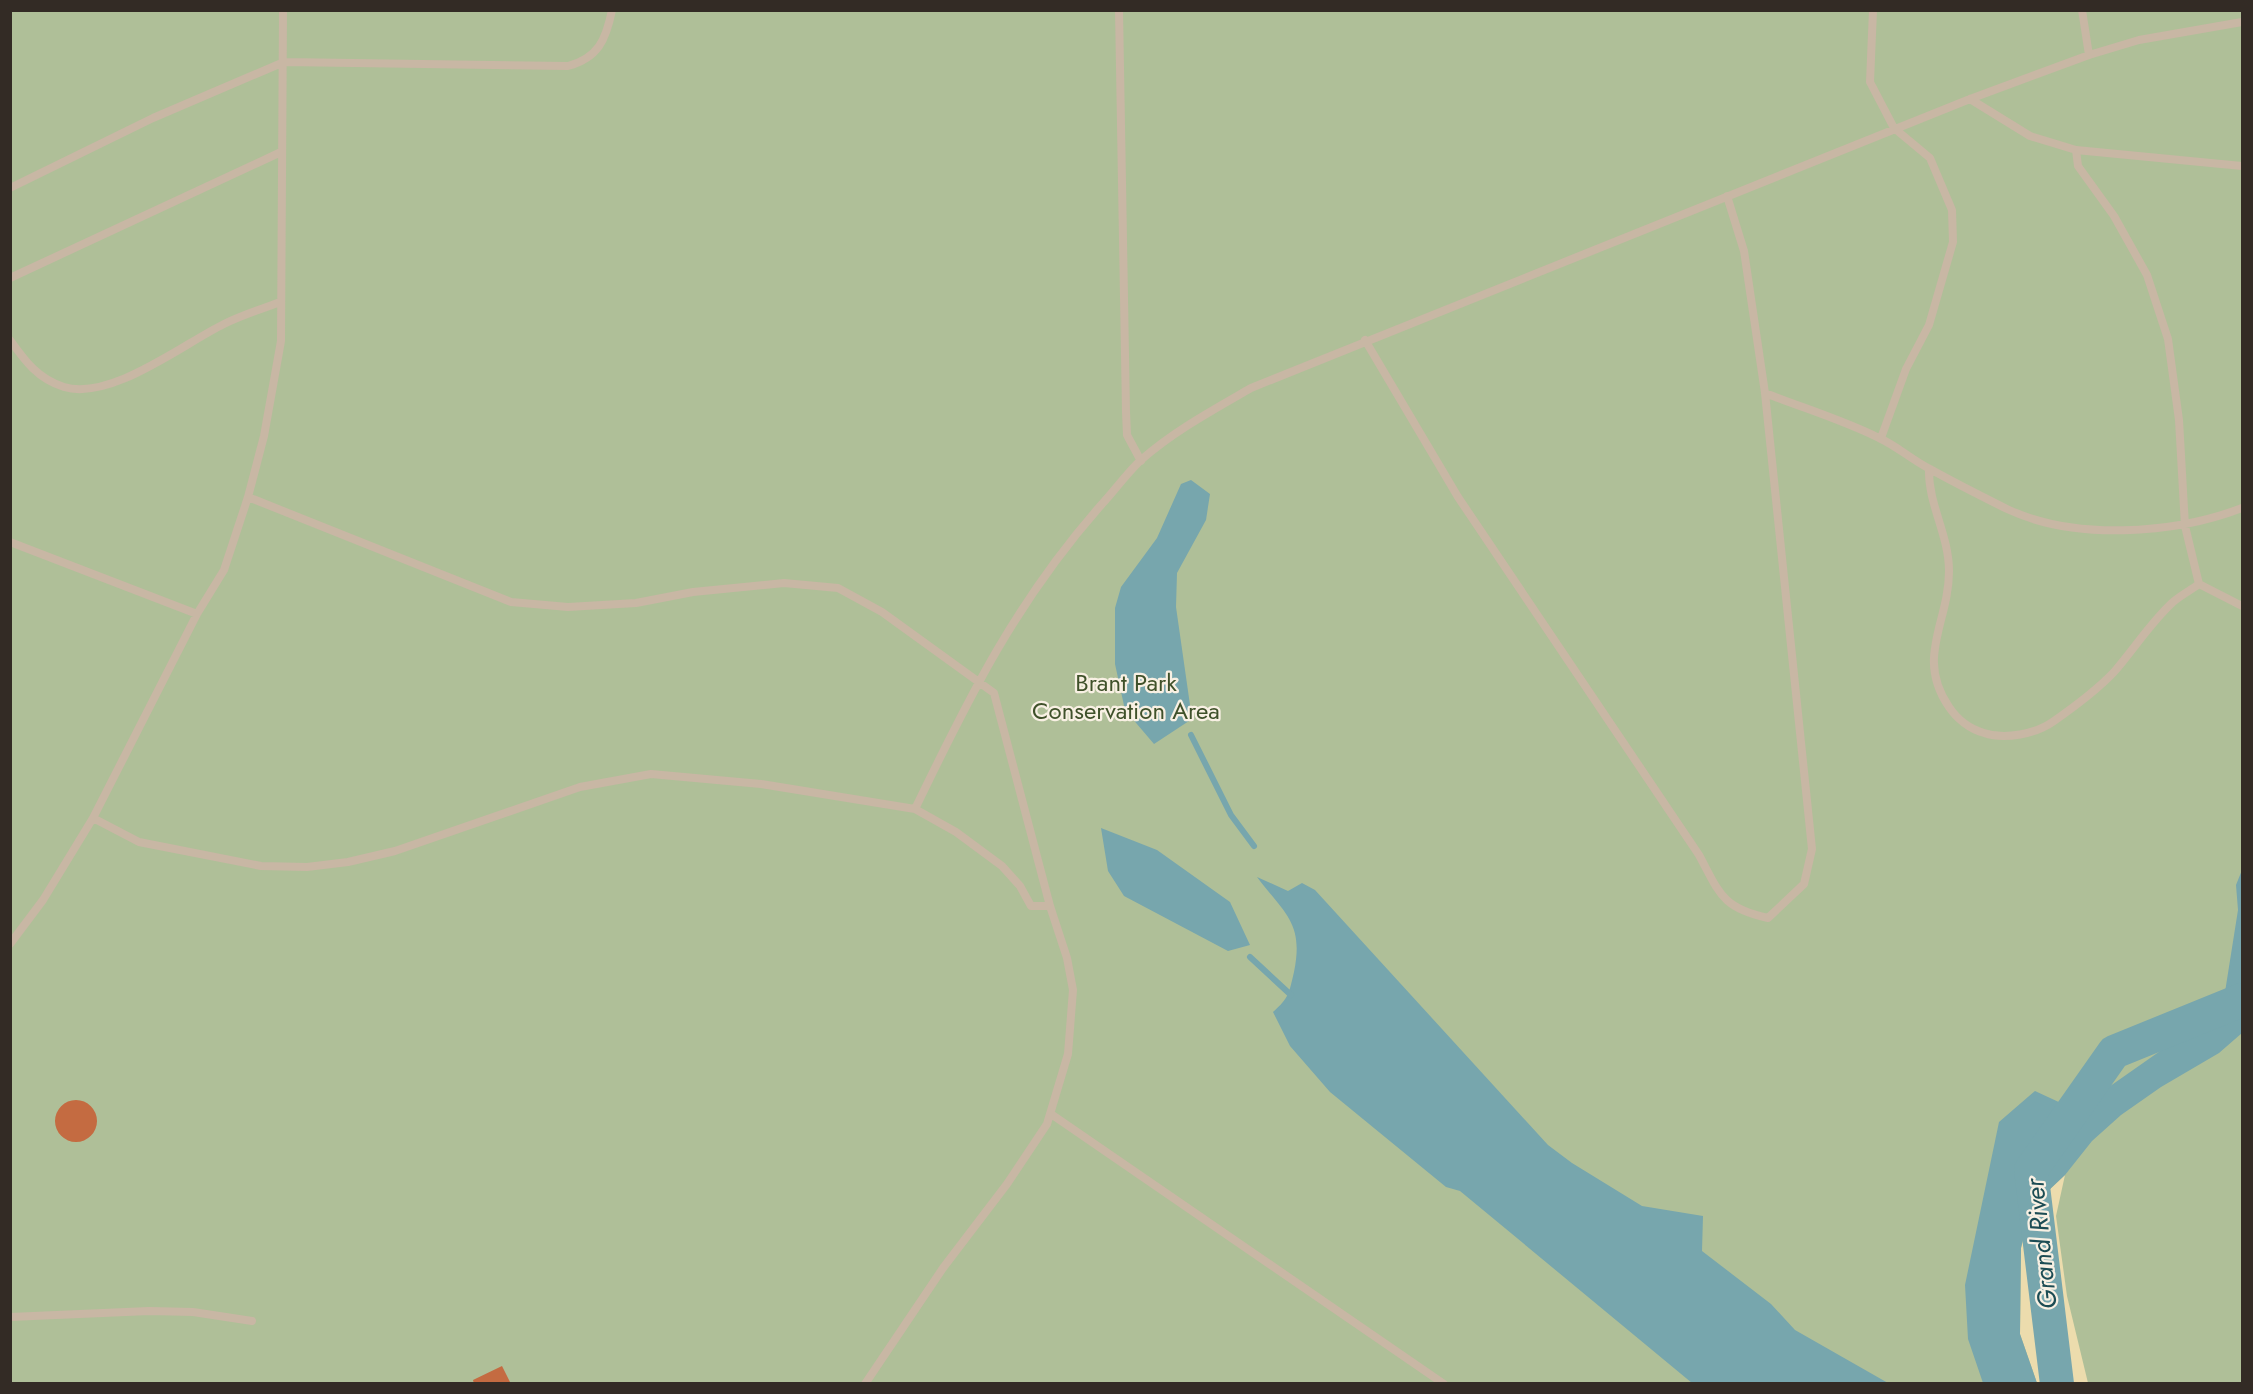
<svg xmlns="http://www.w3.org/2000/svg" width="2253" height="1394" viewBox="0 0 2253 1394" font-family="Jost,sans-serif">
<rect width="100%" height="100%" fill="#f0e7d7"/>
<!-- green -->
<path fill="#afbf98" d="M 10,11 L 2242,11 L 2242,1383 L 11,1383 Z"/>
<!-- sand -->
<path fill="#ecdcad" d="M 2065,1175 L 2056,1216 L 2067,1296 L 2088,1383 L 2037,1383 L 2020,1334 L 2021,1248 L 2031,1207 Z"/>
<!-- water -->
<path fill="#77a6ad" d="M 1191,480 L 1210,494 L 1206,520 L 1177,573 L 1176,607 L 1192,719 L 1154,744 L 1125,710 L 1115,664 L 1115,608 L 1121,587 L 1157,538 L 1181,484 Z
M 1101,828 L 1157,850 L 1230,902 L 1250,945 L 1228,951 L 1124,896 L 1108,871 Z
M 2242,870 L 2242,1033 L 2219,1053 L 2161,1087 L 2121,1115 L 2092,1141 L 2065,1175 L 2031,1207 L 2021,1248 L 2020,1334 L 2037,1383 L 1983,1383 L 1968,1339 L 1965,1285 L 1999,1122 L 2035,1091 L 2076,1110 L 2203,1021 L 2225,992 L 2238,910 L 2236,885 Z
M 1257,877 L 1288,891 L 1302,883 L 1315,890 L 1548,1145 L 1572,1163 L 1642,1206 L 1703,1216 L 1702,1251 L 1771,1304 L 1795,1330 L 1888,1383 L 1692,1383 L 1460,1191 L 1446,1187 L 1330,1092 L 1290,1046 L 1273,1012 C 1289,998 1289,993 1294,972 C 1304,923 1285,914 1257,877 Z"/>
<g fill="none" stroke-linecap="round" stroke-linejoin="round">
<!-- stream -->
<path stroke="#77a6ad" stroke-width="6" d="M 1191,735 L 1231,815 L 1254,846
M 1250,957 L 1291,995"/>
<!-- river -->
<path stroke="#77a6ad" stroke-width="34" d="M 2057,1384 L 2031,1170 L 2114,1052 L 2242,1000"/>
</g>
<!-- building -->
<path fill="#c46b41" d="M55 1121a21 21 0 1 1 42 0a21 21 0 1 1-42 0Z
M 502,1366 L 511,1384 L 474,1384 L 473,1380 Z"/>
<g fill="none" stroke-linecap="round" stroke-linejoin="round">
<!-- lane -->
<path stroke="#c8b7a4" stroke-width="8" d="M 1119,10 L 1126,412 L 1127,435 L 1141,461
M 1873,10 L 1870,82 L 1894,128 L 1930,158 L 1952,210 L 1953,242 L 1929,325 L 1906,369 L 1881,438
M 2082,10 L 2089,55
M 1970,99 L 2030,136 L 2076,150 L 2242,166
M 2076,150 L 2078,166 L 2114,216 L 2147,275 L 2168,339 L 2179,420 L 2185,526 L 2199,584
M 10,188 L 153,118 L 284,62 L 568,66 C 598,58 606,40 612,10
M 10,278 L 281,152
M 10,340 C 25,361 38,379 64,387 C 111,401 183,344 224,324 C 242,315 262,309 280,302
M 1365,340 L 1458,497 L 1699,855 C 1720,894 1722,908 1768,918 L 1804,884 L 1812,849 L 1765,393 L 1744,251 L 1727,196
M 1765,393 C 1803,408 1843,420 1879,438 C 1897,446 1912,460 1930,469 C 1955,483 1981,496 2007,509 C 2075,541 2174,534 2242,508
M 1929,469 C 1928,504 1949,535 1949,571 C 1949,623 1915,657 1949,707 C 1957,719 1970,729 1984,733 C 2005,740 2036,734 2054,721 C 2074,707 2097,690 2114,672 C 2134,649 2151,622 2173,602 C 2181,595 2191,590 2199,584
M 248,497 L 511,602 L 568,607 L 636,603 L 693,592 L 784,583 L 838,588 L 882,612 L 994,693 L 1050,906 L 1067,958 L 1073,990 L 1068,1054 L 1047,1124 L 1007,1184 L 943,1268 L 865,1384
M 10,542 L 197,614
M 2199,584 L 2242,606
M 915,809 C 970,695 1017,600 1102,504 C 1115,490 1127,473 1141,460 C 1174,431 1213,410 1251,388 L 1970,99 L 2089,55 L 2139,40 L 2242,22
M 93,818 L 139,842 L 261,866 L 307,867 L 348,862 L 395,851 L 580,787 L 651,774 L 761,784 L 915,809 L 956,832 L 1002,866 L 1020,886 L 1031,906 L 1050,906
M 10,944 L 43,900 L 93,818 L 197,614 L 224,570 L 248,497 L 264,436 L 281,341 L 283,10
M 1051,1114 L 1444,1384
M 10,1317 L 149,1311 L 193,1312 L 252,1321"/>
</g>
<g text-anchor="middle" stroke-width="4.5" stroke-linejoin="round" paint-order="stroke">
<!-- park labels -->
<g font-size="24" fill="#3f512a" stroke="#f8f0e3">
<text x="1126" y="691">Brant Park<tspan x="1126" dy="28">Conservation Area</tspan></text>
</g>
<!-- water labels -->
<g font-size="26" font-style="italic" fill="#1c4c54" stroke="#f8f0e3">
<text transform="translate(2041 1244) rotate(-96)" y="9">Grand River</text>
</g>
</g>
<!-- border -->
<rect width="2253" height="1394" fill="none" stroke="#332b25" stroke-width="24"/>
</svg>
